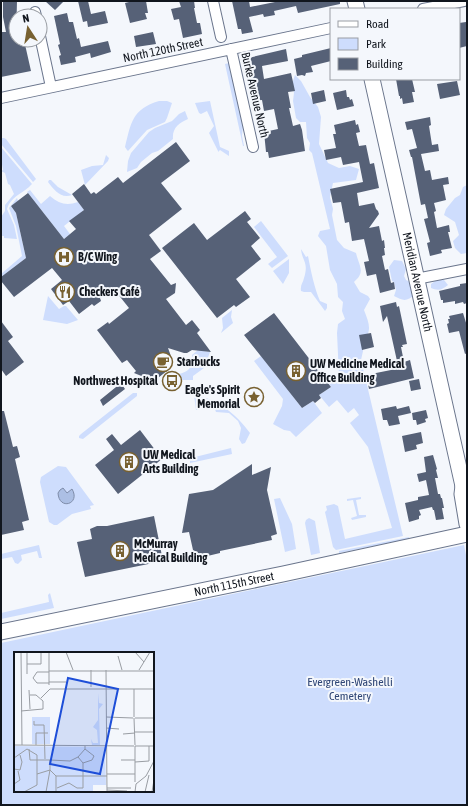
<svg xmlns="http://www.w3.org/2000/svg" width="468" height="806" viewBox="0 0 468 806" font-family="'Asap Condensed',sans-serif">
<rect width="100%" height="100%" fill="#f4f7fc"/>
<!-- green -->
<path fill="#ceddfd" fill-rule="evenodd" d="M 229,63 L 243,126 L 242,136 L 244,146 L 243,146 L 225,64 Z
M 295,75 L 301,81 L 310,97 L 318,107 L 321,117 L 319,144 L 328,163 L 339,168 L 350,166 L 359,169 L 356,180 L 333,183 L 330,197 L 333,209 L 332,215 L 337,240 L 344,248 L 356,253 C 359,266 366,272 354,282 L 360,292 L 368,296 L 370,299 L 364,310 C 369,323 373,331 362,342 L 363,351 L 361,360 L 403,536 L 336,550 L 333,547 L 325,512 L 327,510 L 326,506 L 334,504 L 338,506 L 345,539 L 392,528 L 368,447 L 350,423 L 359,415 L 354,408 L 348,413 L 337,400 L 329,407 L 319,395 L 331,387 L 329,384 L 339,376 L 337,333 L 338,324 L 345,319 L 342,311 L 343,302 L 338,297 L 337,284 L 330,270 L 326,246 L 318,236 L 320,231 L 330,229 L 312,153 L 309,150 L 310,143 L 307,138 L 306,122 L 300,122 L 296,118 L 293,101 L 294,93 L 292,84 Z
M 159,101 L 167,101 L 172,103 L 167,118 L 165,122 L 147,130 L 128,151 L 127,150 L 125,147 C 131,123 132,109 159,101 Z
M 210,101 L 220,147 L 229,151 L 229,156 L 220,150 L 218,152 L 218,151 L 209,133 L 214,126 L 207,111 L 201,114 L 199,113 L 195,103 Z
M 185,111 L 188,119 C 179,123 172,128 173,139 L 158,151 L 152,153 L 141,162 L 137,168 L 127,172 L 128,161 L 131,153 L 149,132 L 155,128 L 172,121 L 179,114 Z
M 1,138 L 4,138 L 6,139 L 36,179 L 33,182 L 1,144 Z
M 1,147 L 32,184 C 24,193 11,196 7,209 L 14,225 L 17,239 L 4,238 L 4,236 L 1,236 L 1,217 L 5,211 L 5,205 L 14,194 L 10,185 L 8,184 L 5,173 L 1,171 L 3,170 L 1,159 Z
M 106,155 L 109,158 L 108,161 L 85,185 L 81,170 L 92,166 L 103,165 Z
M 49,180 L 51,180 L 58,187 L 72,195 C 61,199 54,190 48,182 Z
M 467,185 L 467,253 L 461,254 L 455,248 L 453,241 L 459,235 L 455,222 L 444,215 L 446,209 L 455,198 L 460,195 L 463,187 Z
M 30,190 L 41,204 L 50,196 C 59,204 67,206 78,202 L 84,210 L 64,226 L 70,234 L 64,239 L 27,192 Z
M 17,198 L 18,201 L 11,206 L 16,213 L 26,258 L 1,277 L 1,274 L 22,256 L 16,226 L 9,208 Z
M 261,221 L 288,256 L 272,268 L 268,264 L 277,257 L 254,227 Z
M 301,249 L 306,257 L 308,256 C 311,271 314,287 320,301 L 327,304 L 327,308 L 325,311 L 311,292 L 304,292 L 301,291 C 300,285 303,283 304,278 C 309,262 302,261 301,249 Z
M 289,259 L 289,273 L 283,284 L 273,271 Z
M 394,260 L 402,261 L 406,269 L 404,276 L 406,280 L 414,284 L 415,294 C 407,302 403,301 394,296 L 396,290 L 394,282 L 392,281 L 389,267 Z
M 438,279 L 444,280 L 448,285 C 442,290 438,291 431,288 L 431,284 Z
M 48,296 L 59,309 L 64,306 L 66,306 L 78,320 L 67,324 L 43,320 Z
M 232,310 L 231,317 L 233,323 L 221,333 L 223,328 L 222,318 Z
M 198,350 L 210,352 L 204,368 L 193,376 L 193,380 L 180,380 L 179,374 C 187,372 190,369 194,362 L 192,355 Z
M 261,356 L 302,408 L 313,401 L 322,413 L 296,437 L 290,431 L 284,430 L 273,424 L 282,406 L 283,399 L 254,361 Z
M 133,393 L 137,393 L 137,396 L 83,439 L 79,438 L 79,436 L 81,434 Z
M 194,395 C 218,399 236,414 250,433 L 245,443 L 242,444 L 239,439 L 241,428 L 238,421 L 229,413 L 216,412 L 213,404 L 196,410 Z
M 231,448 L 232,454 L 190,463 L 190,460 L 195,457 Z
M 58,466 L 66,467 L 94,505 L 90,506 L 91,509 L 72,514 L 57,525 L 54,525 L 49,522 L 40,482 L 41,477 Z
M 361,497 L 361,499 L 356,500 L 359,515 L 366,515 L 366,517 L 352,520 L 351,518 L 357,516 L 353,500 L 347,501 L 347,499 Z
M 280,498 L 292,524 L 296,549 L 285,552 L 274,499 Z
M 309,518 L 315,521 L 320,553 L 311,555 L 305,523 L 306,520 Z
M 409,537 L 409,539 L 339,553 L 339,551 Z
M 39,545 L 42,558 L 39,558 L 37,551 L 21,555 L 22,560 L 18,564 L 15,563 L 12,557 L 1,559 L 1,554 Z
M 464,545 L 467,560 L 467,805 L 1,805 L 1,643 ZM 15,653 L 153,653 L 153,791 L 15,791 Z
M 50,593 L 54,608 L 1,619 L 1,613 L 49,602 L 48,595 Z"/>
<!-- water -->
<path fill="#acbfe4" stroke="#7e8ca9" d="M 63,488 L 67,493 L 72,489 C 81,504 59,511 58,493 L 60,490 Z"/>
<!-- building -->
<path fill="#566177" d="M 3,1 L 17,1 L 16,40 L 24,40 L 31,71 L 1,77 L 1,32 L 6,32 L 3,17 Z
M 45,1 L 64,1 L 55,10 Z
M 78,1 L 88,1 L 91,14 L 105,11 L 108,23 L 88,27 L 87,21 L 83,22 Z
M 133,1 L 146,1 L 148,13 L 145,13 L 147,19 L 130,23 L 125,3 Z
M 179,1 L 194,1 L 195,8 L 194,8 L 197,23 L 200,23 L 202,34 L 183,38 L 179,19 L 174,20 L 171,9 L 181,7 Z
M 232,1 L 249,1 L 250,7 L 275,2 L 275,1 L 340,1 L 340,4 L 298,13 L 296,6 L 274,11 L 275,15 L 264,17 L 263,14 L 249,17 L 253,32 L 242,34 L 241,29 L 238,29 Z
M 67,13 L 69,22 L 73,22 L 77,39 L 79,38 L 81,47 L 108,41 L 111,52 L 91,58 L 90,53 L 75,57 L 76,62 L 61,65 L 59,56 L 61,55 L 58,45 L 60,44 L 54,16 Z
M 466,22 L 467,46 L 459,48 L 459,23 Z
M 153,32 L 156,44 L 136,47 L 134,36 Z
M 331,48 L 331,61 L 311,66 L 313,72 L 306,73 L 305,76 L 302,75 L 297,76 L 294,59 L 302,57 L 302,55 Z
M 286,49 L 288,61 L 262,66 L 264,79 L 291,73 L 295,91 L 288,92 L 291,108 L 289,108 L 293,126 L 300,124 L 302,130 L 305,151 L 269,158 L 268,152 L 266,152 L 264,132 L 278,129 L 274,109 L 264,111 L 262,100 L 253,101 L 244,59 Z
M 396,79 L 412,79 L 415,92 L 412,92 L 414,102 L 403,104 L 402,98 L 400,99 L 400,96 L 399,96 Z
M 457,81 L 460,95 L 440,99 L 437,84 Z
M 324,90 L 326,101 L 313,104 L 311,93 Z
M 346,90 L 347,97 L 349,97 L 350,100 L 352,99 L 354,106 L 337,110 L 333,93 Z
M 430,117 L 431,125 L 429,126 L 432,145 L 438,144 L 439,151 L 421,154 L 425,171 L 430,170 L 432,180 L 448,177 L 449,184 L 443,185 L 446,200 L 434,203 L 436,211 L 434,212 L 437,228 L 449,225 L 450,232 L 448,232 L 452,248 L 441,250 L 442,253 L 430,256 L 427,243 L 430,242 L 424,219 L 428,218 L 425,204 L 421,205 L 412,157 L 411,157 L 409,150 L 417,148 L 412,129 L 407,130 L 405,122 Z
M 355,120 L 356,125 L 358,124 L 360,132 L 356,133 L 359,146 L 366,145 L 370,164 L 374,163 L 379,188 L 357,193 L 359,206 L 374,203 L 376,209 L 378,211 L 379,214 L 369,228 L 379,226 L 382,241 L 384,240 L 385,248 L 384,248 L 385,255 L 382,256 L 385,270 L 388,269 L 391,283 L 394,282 L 395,289 L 380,293 L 376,274 L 367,276 L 364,262 L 369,261 L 364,239 L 352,241 L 349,222 L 345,223 L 341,202 L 333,203 L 330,189 L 363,182 L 359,162 L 343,165 L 341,157 L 326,160 L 324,150 L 336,148 L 333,134 L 336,134 L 334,125 Z
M 176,142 L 190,161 L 161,183 L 182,209 L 149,235 L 161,251 L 150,259 L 171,285 L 176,283 L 175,293 L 166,299 L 186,325 L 192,320 L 200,330 L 197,333 L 211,352 L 192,350 L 187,353 L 184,353 L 168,348 L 172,359 L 172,364 L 168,370 L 153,382 L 147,375 L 144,377 L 134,373 L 136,371 L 127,360 L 122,363 L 97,330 L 108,322 L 109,324 L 129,308 L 113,288 L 100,298 L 101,301 L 94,306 L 92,304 L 79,314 L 69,301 L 63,305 L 51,289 L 62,280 L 52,268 L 14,297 L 1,281 L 1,277 L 26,258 L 16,213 L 11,206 L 28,193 L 64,239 L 76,229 L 69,221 L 84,210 L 72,194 L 84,184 L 91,194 L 94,192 L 96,194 L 118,177 L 123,183 Z
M 245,211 L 251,219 L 247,222 L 260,238 L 251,246 L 261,259 L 236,279 L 250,297 L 236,307 L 234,305 L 217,318 L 162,248 L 194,223 L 207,240 Z
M 467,283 L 467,303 L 464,304 L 463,302 L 455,304 L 455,301 L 443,303 L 443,300 L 441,300 L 439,291 L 460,286 L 460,284 Z
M 396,302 L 397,307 L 399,306 L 407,344 L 402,345 L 403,347 L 401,347 L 404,362 L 410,360 L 414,378 L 369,389 L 366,375 L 396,369 L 394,362 L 397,361 L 387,316 L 383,322 L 380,306 Z
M 274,313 L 331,387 L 319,395 L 321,398 L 315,403 L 313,401 L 302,408 L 244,335 Z
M 463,313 L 467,326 L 467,353 L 465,354 L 459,331 L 449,333 L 447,324 L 449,323 L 448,319 L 450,319 L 449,316 Z
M 1,321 L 13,337 L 8,341 L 24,362 L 6,376 L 1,369 Z
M 371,333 L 374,347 L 362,350 L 359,335 Z
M 419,379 L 421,389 L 411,391 L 409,381 Z
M 121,383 L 125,389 L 103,406 L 100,400 Z
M 396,406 L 397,409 L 409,406 L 411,413 L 398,416 L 400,424 L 389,426 L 387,420 L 383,420 L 381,409 Z
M 426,410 L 428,418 L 425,419 L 426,422 L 417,425 L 416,420 L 413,420 L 412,413 Z
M 1,411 L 4,411 L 13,447 L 17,446 L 20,457 L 15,459 L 29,520 L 22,522 L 24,530 L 1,535 Z
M 140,430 L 162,459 L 118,494 L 95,465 L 114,450 L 106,439 L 112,434 L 121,445 Z
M 421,432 L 423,443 L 416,445 L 417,449 L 405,452 L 402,436 Z
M 433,455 L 437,469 L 436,470 L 438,478 L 435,478 L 438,494 L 440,494 L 441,498 L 442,498 L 444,508 L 442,508 L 444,519 L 436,520 L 434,510 L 433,510 L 432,507 L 419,510 L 421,515 L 419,516 L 419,519 L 409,522 L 405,503 L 418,500 L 418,497 L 429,495 L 426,480 L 419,482 L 417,474 L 426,472 L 424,457 Z
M 252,464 L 252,475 L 271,467 L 267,490 L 277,534 L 271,536 L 272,540 L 220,551 L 220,553 L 195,559 L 189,532 L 182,533 L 189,494 L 213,490 Z
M 154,516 L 163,561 L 85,577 L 77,542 L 92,539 L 90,529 L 97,526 L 107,526 Z"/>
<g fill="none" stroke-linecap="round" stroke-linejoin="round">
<defs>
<path id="street" d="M 213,1 L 221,37
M 423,9 L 464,1
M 35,12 L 36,16
M 40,36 L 51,87
M 231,49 L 253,147
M 1,98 L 331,28
M 416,279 L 467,269"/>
<g id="secondary">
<path d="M 355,1 L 357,9"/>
<path id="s1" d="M 372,79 L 463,486 L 467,493"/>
<path d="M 463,486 L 462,494 L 467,524"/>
<path id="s2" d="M 1,632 L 283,574 L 467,534"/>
</g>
</defs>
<!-- street casing -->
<use href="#street" stroke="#6a758c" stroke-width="12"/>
<!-- secondary casing -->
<use href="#secondary" stroke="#6a758c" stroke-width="17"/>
<!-- street -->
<use href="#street" stroke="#fff" stroke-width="10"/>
<!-- secondary -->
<use href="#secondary" stroke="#fff" stroke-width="15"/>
</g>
<!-- icons -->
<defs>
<symbol id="hospital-ring" viewBox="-11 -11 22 22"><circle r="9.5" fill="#f4f7fc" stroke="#786131" stroke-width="1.5"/><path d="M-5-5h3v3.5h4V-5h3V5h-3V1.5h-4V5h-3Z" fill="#786131"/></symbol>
<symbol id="restaurant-ring" viewBox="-11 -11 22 22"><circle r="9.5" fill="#f4f7fc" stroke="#786131" stroke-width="1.5"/><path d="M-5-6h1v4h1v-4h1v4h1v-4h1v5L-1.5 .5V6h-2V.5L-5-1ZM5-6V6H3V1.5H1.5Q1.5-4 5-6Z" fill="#786131"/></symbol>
<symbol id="cafe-ring" viewBox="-11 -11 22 22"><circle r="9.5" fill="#f4f7fc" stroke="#786131" stroke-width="1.5"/><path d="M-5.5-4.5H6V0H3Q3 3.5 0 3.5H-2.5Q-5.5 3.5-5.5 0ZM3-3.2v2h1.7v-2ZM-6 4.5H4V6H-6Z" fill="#786131"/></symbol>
<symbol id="building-ring" viewBox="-11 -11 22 22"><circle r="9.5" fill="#f4f7fc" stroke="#786131" stroke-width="1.5"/><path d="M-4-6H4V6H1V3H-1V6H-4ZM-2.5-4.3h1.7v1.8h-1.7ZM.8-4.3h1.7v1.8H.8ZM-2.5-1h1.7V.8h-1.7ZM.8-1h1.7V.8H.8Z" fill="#786131"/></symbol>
<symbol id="bus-ring" viewBox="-11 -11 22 22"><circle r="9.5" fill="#f4f7fc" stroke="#786131" stroke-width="1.5"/><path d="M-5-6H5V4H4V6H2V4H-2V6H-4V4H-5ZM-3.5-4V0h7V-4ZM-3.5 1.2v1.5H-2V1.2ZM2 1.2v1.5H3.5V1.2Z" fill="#786131"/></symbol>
<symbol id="sight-ring" viewBox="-11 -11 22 22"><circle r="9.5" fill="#f4f7fc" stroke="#786131" stroke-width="1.5"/><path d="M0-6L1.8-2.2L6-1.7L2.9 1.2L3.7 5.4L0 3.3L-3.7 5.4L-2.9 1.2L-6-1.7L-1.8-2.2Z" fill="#786131"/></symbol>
</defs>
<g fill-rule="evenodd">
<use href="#hospital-ring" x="53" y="246" width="22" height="22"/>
<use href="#restaurant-ring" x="54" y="281" width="22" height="22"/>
<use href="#cafe-ring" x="152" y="351" width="22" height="22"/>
<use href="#building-ring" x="285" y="360" width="22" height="22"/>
<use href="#bus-ring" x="161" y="370" width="22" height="22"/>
<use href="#sight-ring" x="243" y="386" width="22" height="22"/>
<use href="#building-ring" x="118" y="451" width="22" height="22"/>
<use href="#building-ring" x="109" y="540" width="22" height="22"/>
</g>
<g text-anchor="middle" stroke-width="4" stroke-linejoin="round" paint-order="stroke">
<!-- street labels -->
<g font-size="12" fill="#11161e" stroke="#f4f7fc">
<text transform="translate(163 50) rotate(-12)" y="4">North 120th Street</text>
<text transform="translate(255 95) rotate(77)" y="4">Burke Avenue North</text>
<text dy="4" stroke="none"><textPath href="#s1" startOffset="208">Meridian Avenue North</textPath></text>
<text dy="4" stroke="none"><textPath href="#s2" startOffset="238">North 115th Street</textPath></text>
</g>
<!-- poi labels -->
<g font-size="12" font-weight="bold" fill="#11161e" stroke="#f4f7fc" text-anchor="start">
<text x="78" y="261">B/C Wing</text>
<text x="79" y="296">Checkers Café</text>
<text x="177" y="366">Starbucks</text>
<text x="310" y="368">UW Medicine Medical<tspan x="310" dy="14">Office Building</tspan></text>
<text x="158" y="385" text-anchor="end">Northwest Hospital</text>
<text x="240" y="394" text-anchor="end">Eagle's Spirit<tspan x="240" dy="14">Memorial</tspan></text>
<text x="143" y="459">UW Medical<tspan x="143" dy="14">Arts Building</tspan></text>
<text x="134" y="548">McMurray<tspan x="134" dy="14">Medical Building</tspan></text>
</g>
<!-- park labels -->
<g font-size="12" fill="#2e4575" stroke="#f4f7fc">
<text x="350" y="686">Evergreen-Washelli<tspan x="350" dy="14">Cemetery</tspan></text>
</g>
</g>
<!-- overview -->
<g transform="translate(14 652)">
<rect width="140" height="140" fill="#f4f7fc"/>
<path d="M 84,41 L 85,51 L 89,52 L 85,57 L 86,93 L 78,93 L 77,87 L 79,91 L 84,91 L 83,78 L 79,75 L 84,68 ZM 18,65 L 36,65 L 36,92 L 18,92 ZM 0,94 L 91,95 L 92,133 L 79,133 L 79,140 L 0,140 Z" fill="#ceddfd"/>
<path fill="none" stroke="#999da3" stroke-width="1" d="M 7,0 L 8,93M 13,0 L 13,22M 35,0 L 35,33M 52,0 L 59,18M 121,0 L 130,10M 104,4 L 108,18M 13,12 L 27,12 L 27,0M 77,18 L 77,35M 92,18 L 93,140M 125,18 L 136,0M 35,19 L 140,19M 35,30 L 52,30M 35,31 L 23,31 L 19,26 L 23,20 L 35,20M 36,37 L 140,37M 120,37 L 120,65M 15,38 L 16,57M 27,46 L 36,37M 7,59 L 29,57 L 29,49 L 22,43 L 16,43M 92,65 L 119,66M 120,66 L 121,93M 121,66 L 140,66M 20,69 L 20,73 L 30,73 L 31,107M 92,76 L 105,77M 121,80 L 140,80M 109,82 L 121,81M 0,93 L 120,94M 22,93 L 22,81 L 34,81M 121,94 L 121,130M 121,94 L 140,94M 15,97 L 16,108 L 36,108M 0,106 L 13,97 L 23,103 L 23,133 L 10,140M 107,108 L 121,108M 121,110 L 135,109 L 135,94M 69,111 L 64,105 L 71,97M 0,117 L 6,118 L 8,110 L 6,103M 23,122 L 36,118M 93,122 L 121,122M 42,124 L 36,118 L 36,108 L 56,109 L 64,105M 0,132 L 6,128 L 4,119M 43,136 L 55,131 L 63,136 L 69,136 L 69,111 L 78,108 L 80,104 L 71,97 L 71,94M 93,136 L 117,136M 93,138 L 113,139M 32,140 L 36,118M 42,140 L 42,124 L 93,124M 121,140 L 122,132 L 132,124 L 140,109M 131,140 L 135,123M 138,140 L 140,128"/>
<path fill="#1d4ed8" fill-opacity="0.15" stroke="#1d4ed8" stroke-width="2" d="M 54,26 L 104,37 L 86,122 L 36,112 Z"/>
<rect width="140" height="140" fill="none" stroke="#11161e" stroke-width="2"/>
</g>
<!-- border -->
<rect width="468" height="806" fill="none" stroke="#11161e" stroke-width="4"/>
<!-- legend -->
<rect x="330" y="8" width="130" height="72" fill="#f4f7fc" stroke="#999da3"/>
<rect x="338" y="21" width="20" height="6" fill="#ffffff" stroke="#999da3"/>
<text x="366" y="28" font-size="12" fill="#11161e">Road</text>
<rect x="338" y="38" width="20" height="12" fill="#ceddfd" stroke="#999da3"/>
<text x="366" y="48" font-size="12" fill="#11161e">Park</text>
<rect x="338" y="58" width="20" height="12" fill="#566177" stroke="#999da3"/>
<text x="366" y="68" font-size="12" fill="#11161e">Building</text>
<!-- north arrow -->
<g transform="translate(28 28) rotate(348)"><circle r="19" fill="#f4f7fc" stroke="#999da3"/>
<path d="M0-3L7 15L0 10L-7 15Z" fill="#786131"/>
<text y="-6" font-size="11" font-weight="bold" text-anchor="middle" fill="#11161e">N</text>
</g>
</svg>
